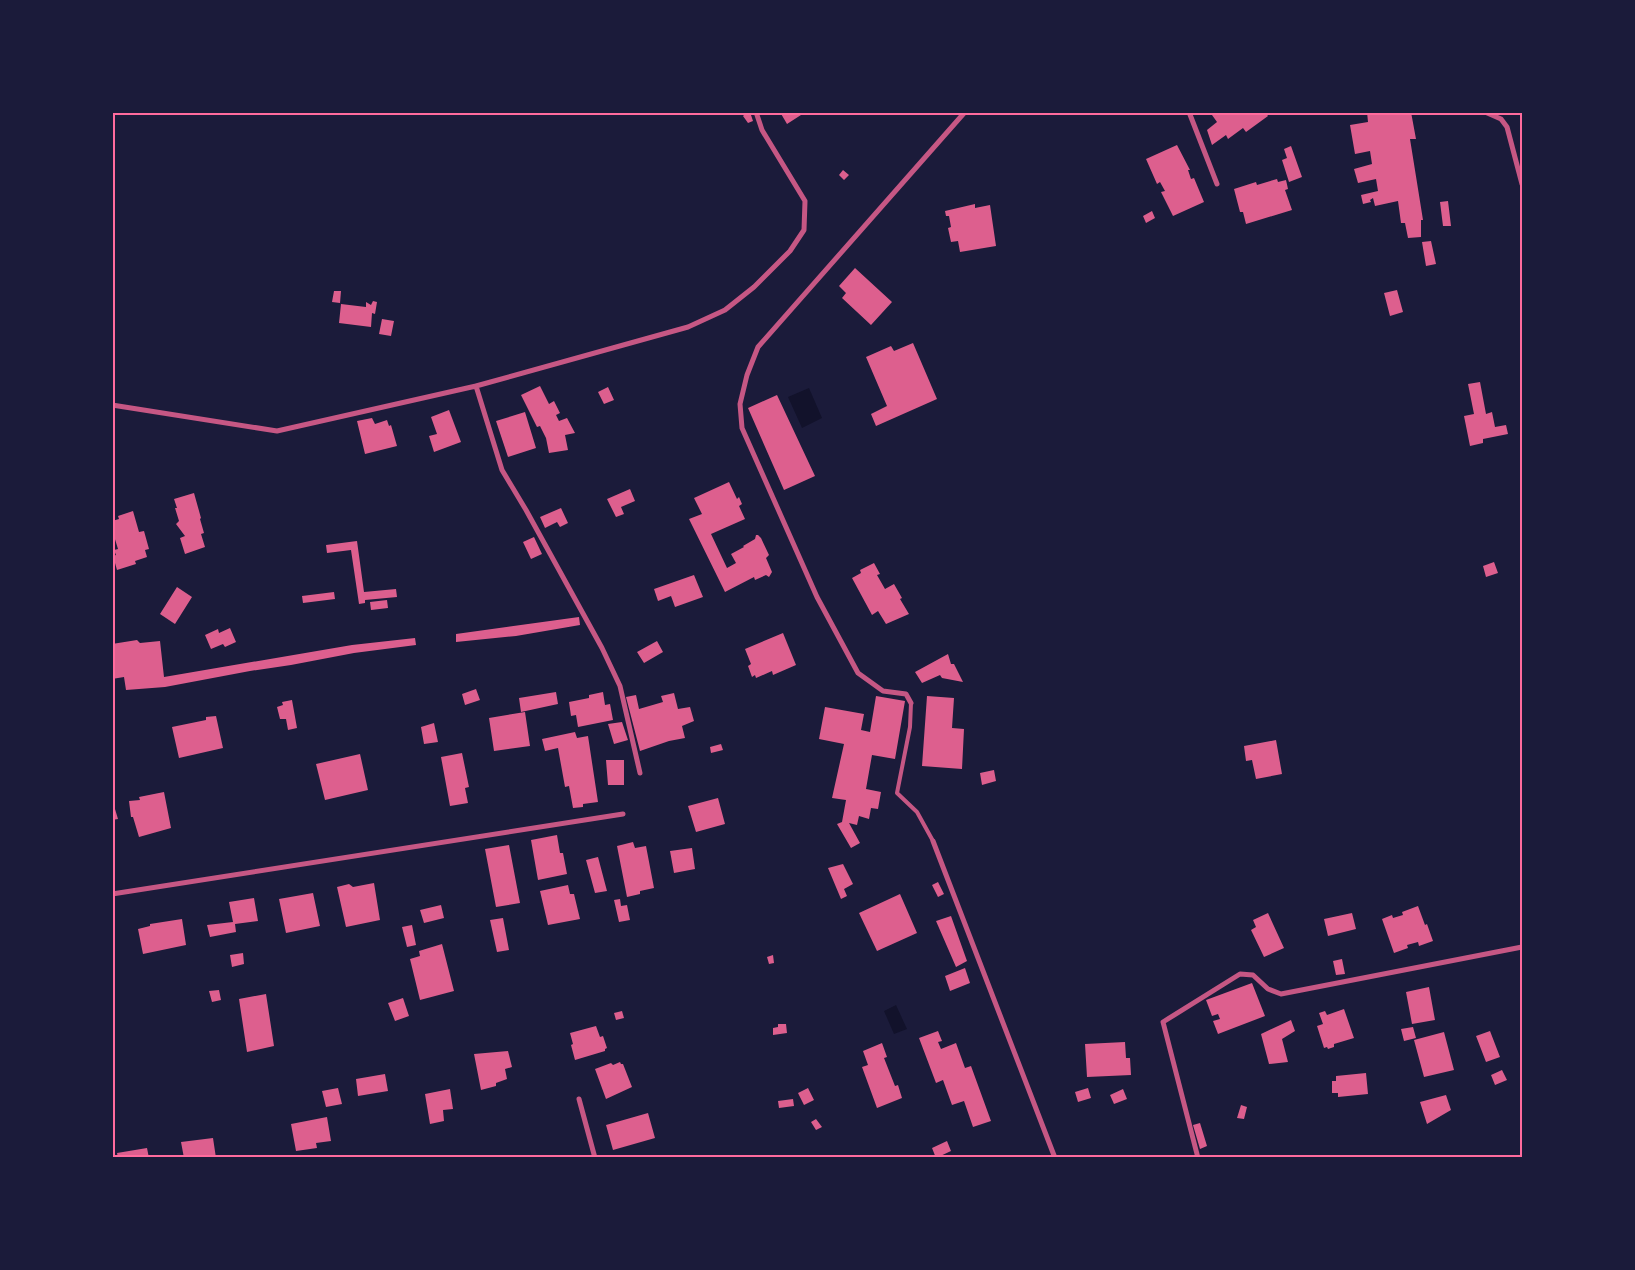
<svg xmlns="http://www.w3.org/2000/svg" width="1635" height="1270" viewBox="0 0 1635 1270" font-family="'Alegreya Sans',sans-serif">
<rect width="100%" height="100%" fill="#1b1b3a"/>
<!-- water -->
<path fill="#12122b" d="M 809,388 L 822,418 L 802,428 L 788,397 Z
M 896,1005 L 907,1029 L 894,1034 L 884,1011 Z"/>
<!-- building -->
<path fill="#dd5f8e" d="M 747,112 L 750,112 L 753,121 L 748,123 L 743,116 Z
M 780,112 L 799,112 L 801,115 L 787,124 Z
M 1215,112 L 1265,112 L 1268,116 L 1246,132 L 1243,128 L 1228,139 L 1226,135 L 1212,145 L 1207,130 L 1217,122 L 1212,115 Z
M 1367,112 L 1411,112 L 1416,139 L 1410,139 L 1423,220 L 1421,220 L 1421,237 L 1408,238 L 1405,223 L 1401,223 L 1398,201 L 1375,206 L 1373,198 L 1370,200 L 1371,202 L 1363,204 L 1361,195 L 1378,191 L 1376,179 L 1358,183 L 1354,169 L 1372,164 L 1370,151 L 1355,154 L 1350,125 L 1368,122 Z
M 1177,145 L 1190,170 L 1188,170 L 1191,179 L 1194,178 L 1204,202 L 1173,216 L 1161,192 L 1165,191 L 1160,182 L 1157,184 L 1146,159 Z
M 1291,146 L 1302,177 L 1289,182 L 1282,160 L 1287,158 L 1284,149 Z
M 843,170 L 849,175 L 844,180 L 839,175 Z
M 1277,179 L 1278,182 L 1286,180 L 1288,189 L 1285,190 L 1292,210 L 1246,224 L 1243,212 L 1240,212 L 1234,189 L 1256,182 L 1257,185 Z
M 1448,201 L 1451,226 L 1443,226 L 1440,202 Z
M 975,204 L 975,208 L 990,205 L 996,246 L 960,252 L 958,241 L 951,242 L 948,228 L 951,227 L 949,216 L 946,216 L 945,211 Z
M 1152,211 L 1155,218 L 1146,223 L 1143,216 Z
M 1431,241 L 1436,264 L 1426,266 L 1422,242 Z
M 855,268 L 892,302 L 871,325 L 842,298 L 846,293 L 839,286 Z
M 1397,290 L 1403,312 L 1390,316 L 1384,293 Z
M 334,291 L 341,291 L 340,303 L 332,302 Z
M 373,301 L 377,302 L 375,314 L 372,313 L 371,327 L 339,323 L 341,304 L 366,307 L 366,302 L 371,305 Z
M 382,319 L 394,321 L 391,336 L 379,334 Z
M 913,343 L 937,399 L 876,426 L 871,414 L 887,406 L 866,357 L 891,346 L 894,351 Z
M 1480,382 L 1486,414 L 1492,412 L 1495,427 L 1506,425 L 1508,434 L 1483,439 L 1483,443 L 1470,446 L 1464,416 L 1474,414 L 1468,384 Z
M 540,386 L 549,404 L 554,401 L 560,413 L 556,415 L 559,421 L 567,418 L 575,433 L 565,435 L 568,450 L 549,453 L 546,438 L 540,426 L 537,427 L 521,395 Z
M 608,387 L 614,400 L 604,404 L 598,392 Z
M 777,395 L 815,476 L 784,490 L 748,408 Z
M 449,410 L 461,442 L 434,452 L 429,436 L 437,434 L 431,417 Z
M 525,412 L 536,448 L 508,457 L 496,421 Z
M 372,418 L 375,424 L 387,420 L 389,426 L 391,425 L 397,446 L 365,454 L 357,421 Z
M 729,482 L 737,499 L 739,497 L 742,504 L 739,506 L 745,519 L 711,534 L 727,568 L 736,563 L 731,554 L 744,547 L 743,546 L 755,539 L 756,535 L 758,535 L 761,538 L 769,555 L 766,558 L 772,572 L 769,577 L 766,575 L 755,580 L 754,577 L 725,592 L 689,519 L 702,514 L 694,498 Z
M 630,489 L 635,501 L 621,507 L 624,514 L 616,517 L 607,499 Z
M 194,493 L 201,518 L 200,519 L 204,533 L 201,534 L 205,547 L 185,554 L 180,538 L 185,536 L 176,524 L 179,521 L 175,508 L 177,508 L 174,499 Z
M 561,508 L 568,523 L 560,527 L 557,522 L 545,528 L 540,517 Z
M 133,511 L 139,532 L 144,531 L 149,549 L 145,550 L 147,557 L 135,561 L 136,564 L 117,570 L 113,556 L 116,555 L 114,550 L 118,549 L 114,536 L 112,536 L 112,521 L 119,519 L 118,516 Z
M 534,537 L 542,554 L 531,559 L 523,542 Z
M 357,541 L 364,592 L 396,589 L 397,597 L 365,600 L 365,603 L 359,604 L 351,550 L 327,553 L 326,545 Z
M 1494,562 L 1498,573 L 1486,577 L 1483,566 Z
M 874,563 L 880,574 L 877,575 L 885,589 L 894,584 L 902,598 L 900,599 L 909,614 L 886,624 L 878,611 L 872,615 L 852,578 L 861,573 L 860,570 Z
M 694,575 L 703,597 L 675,607 L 671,596 L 658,601 L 654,589 Z
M 177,587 L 192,597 L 175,624 L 160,614 Z
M 334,592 L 335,599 L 303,603 L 302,596 Z
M 387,600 L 388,608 L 371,610 L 370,602 Z
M 579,617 L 580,625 L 516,636 L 456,642 L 456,634 Z
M 230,628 L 236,642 L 225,647 L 223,644 L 211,649 L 205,635 L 218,629 L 219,633 Z
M 783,633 L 796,665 L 773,675 L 772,671 L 756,678 L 755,675 L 752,677 L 748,666 L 751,664 L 745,649 Z
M 415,638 L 416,645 L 354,653 L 291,665 L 250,671 L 165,687 L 126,690 L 124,677 L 112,679 L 112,644 L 137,640 L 140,643 L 160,641 L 164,677 L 352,645 Z
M 657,641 L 663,652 L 644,663 L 637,652 Z
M 948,654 L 951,664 L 954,664 L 963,682 L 942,678 L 940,675 L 922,683 L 915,672 Z
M 476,689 L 480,700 L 465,705 L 462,694 Z
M 556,692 L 558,704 L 521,712 L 519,698 Z
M 603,692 L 605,705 L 610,704 L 613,720 L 578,727 L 576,715 L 571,716 L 569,702 L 589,698 L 589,695 Z
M 674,693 L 678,709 L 690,707 L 694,721 L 682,726 L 685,738 L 669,741 L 640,751 L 626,697 L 636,695 L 639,709 L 663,702 L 661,696 Z
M 876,696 L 905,701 L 895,759 L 872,755 L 866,789 L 881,792 L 878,809 L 871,808 L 869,819 L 859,816 L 857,825 L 849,823 L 860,843 L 851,848 L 837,824 L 842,822 L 846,800 L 832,798 L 844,744 L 819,739 L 825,707 L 864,714 L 861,730 L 870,732 Z
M 927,696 L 954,698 L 952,728 L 964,729 L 962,769 L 922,766 Z
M 292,700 L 297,728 L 288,730 L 286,719 L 280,719 L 277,707 L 283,705 L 282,702 Z
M 525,712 L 530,746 L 494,751 L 489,718 Z
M 216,716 L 223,748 L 179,758 L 172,727 L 206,720 L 206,717 Z
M 622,722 L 628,740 L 614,744 L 608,724 Z
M 434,723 L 438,742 L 424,744 L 421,727 Z
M 575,732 L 577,738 L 588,736 L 598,802 L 583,804 L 583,807 L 573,808 L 569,786 L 565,787 L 558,748 L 545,751 L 542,739 Z
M 1276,740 L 1282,774 L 1256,779 L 1252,760 L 1246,761 L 1244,746 Z
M 721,744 L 723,750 L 711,753 L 710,747 Z
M 462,753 L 469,787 L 465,788 L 468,803 L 450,806 L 441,757 Z
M 360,754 L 368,790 L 325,800 L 316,764 Z
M 606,760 L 624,760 L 624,785 L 608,785 Z
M 994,770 L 996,781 L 982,785 L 980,773 Z
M 164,792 L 171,828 L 139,837 L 133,817 L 131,817 L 129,801 L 140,800 L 139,797 Z
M 718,798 L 725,824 L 696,832 L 688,806 Z
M 112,799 L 118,819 L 112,820 Z
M 557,835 L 560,853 L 563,853 L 567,874 L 538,880 L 531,840 Z
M 633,842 L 635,848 L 646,846 L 654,888 L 640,891 L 640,894 L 627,897 L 617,846 Z
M 509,845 L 520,903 L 496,907 L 485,849 Z
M 692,848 L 695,869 L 674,873 L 670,851 Z
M 598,857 L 607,891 L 595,893 L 586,860 Z
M 843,864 L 853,884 L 844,889 L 847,896 L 841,899 L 828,868 Z
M 938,882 L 944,894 L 938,897 L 932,885 Z
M 374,883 L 380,920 L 346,927 L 337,887 L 349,884 L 353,887 Z
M 568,885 L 570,894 L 574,894 L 580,919 L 548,925 L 540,891 Z
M 313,893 L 320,926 L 286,933 L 279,899 Z
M 900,894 L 917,933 L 877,951 L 859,913 Z
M 254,898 L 258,921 L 235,924 L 236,932 L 210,937 L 207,925 L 233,922 L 229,902 Z
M 620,899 L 621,906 L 627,905 L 630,920 L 619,922 L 614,900 Z
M 441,905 L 444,918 L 424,923 L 420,910 Z
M 1418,906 L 1425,925 L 1427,924 L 1433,941 L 1419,946 L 1418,942 L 1407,945 L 1408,948 L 1394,953 L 1382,919 L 1392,915 L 1393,918 L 1403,915 L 1402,912 Z
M 1268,913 L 1284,948 L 1264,957 L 1251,930 L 1256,927 L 1253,920 Z
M 1352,913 L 1356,929 L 1328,936 L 1324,919 Z
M 951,916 L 967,961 L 956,967 L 936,921 Z
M 503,918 L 509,950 L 497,952 L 490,920 Z
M 182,919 L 186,945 L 143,954 L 138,929 L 150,926 L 150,924 Z
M 412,925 L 416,945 L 407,947 L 402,927 Z
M 442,944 L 454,991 L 420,1000 L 410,959 L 420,956 L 419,951 Z
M 243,953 L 244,964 L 232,967 L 230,955 Z
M 773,955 L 774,963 L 769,964 L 767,957 Z
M 1342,959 L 1345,974 L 1336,975 L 1333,961 Z
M 965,968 L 970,983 L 950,991 L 945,976 Z
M 1252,983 L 1265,1016 L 1218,1034 L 1213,1021 L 1220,1019 L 1218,1014 L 1212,1016 L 1206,1000 Z
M 1429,987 L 1435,1020 L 1412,1024 L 1406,992 Z
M 219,990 L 221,1000 L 212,1002 L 209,991 Z
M 266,994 L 274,1046 L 247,1052 L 239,999 Z
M 403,998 L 409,1016 L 395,1021 L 388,1003 Z
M 1344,1009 L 1354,1038 L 1334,1044 L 1334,1047 L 1328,1049 L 1327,1047 L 1324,1048 L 1317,1026 L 1323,1024 L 1319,1013 L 1325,1011 L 1327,1015 Z
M 622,1011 L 624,1018 L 616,1020 L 614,1013 Z
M 1291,1020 L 1295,1031 L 1282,1039 L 1288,1062 L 1269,1064 L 1261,1034 Z
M 778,1024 L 786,1024 L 787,1033 L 773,1035 L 773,1028 L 778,1027 Z
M 596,1026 L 600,1037 L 603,1036 L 607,1048 L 605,1049 L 605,1051 L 575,1060 L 571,1045 L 573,1044 L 570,1033 Z
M 1413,1027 L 1416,1038 L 1404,1041 L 1401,1029 Z
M 938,1031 L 942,1041 L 938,1042 L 941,1049 L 956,1043 L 965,1068 L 971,1066 L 991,1121 L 973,1127 L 964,1101 L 952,1105 L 943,1080 L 936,1083 L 919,1038 Z
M 1490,1031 L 1500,1057 L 1486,1062 L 1476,1036 Z
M 1444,1032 L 1454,1070 L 1424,1077 L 1414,1040 Z
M 1125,1042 L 1126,1058 L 1130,1058 L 1131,1075 L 1087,1077 L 1085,1044 Z
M 882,1043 L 887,1057 L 884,1058 L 895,1086 L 898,1085 L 902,1098 L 877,1108 L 862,1067 L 868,1065 L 863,1051 Z
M 508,1051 L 512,1067 L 505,1069 L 507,1079 L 496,1083 L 496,1086 L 481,1090 L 474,1054 Z
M 620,1062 L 621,1064 L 623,1064 L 632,1087 L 606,1099 L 595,1069 L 611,1063 L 613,1065 Z
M 1502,1070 L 1507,1080 L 1495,1085 L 1491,1075 Z
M 1366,1073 L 1368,1094 L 1338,1097 L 1338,1093 L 1332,1093 L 1332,1081 L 1336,1081 L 1336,1076 Z
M 385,1074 L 388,1091 L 358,1096 L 356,1079 Z
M 338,1088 L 342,1104 L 326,1107 L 322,1091 Z
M 808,1088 L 814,1100 L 804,1105 L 798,1093 Z
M 1088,1088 L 1091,1098 L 1078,1102 L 1075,1092 Z
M 450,1089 L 453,1109 L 443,1110 L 444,1121 L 430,1124 L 425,1094 Z
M 1123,1089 L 1127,1099 L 1114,1104 L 1110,1095 Z
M 1446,1095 L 1451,1110 L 1427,1124 L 1420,1102 Z
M 793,1099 L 794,1106 L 779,1108 L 778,1101 Z
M 1241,1105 L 1247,1107 L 1244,1119 L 1237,1118 Z
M 648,1113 L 655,1138 L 613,1150 L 606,1125 Z
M 327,1117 L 331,1141 L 316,1143 L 317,1148 L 296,1151 L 291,1124 Z
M 816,1119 L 822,1127 L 816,1130 L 811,1122 Z
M 1200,1123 L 1207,1146 L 1200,1149 L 1193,1125 Z
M 213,1138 L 216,1158 L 184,1158 L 181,1142 Z
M 947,1141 L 951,1151 L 936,1158 L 932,1148 Z
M 147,1148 L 149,1158 L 118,1158 L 117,1153 Z"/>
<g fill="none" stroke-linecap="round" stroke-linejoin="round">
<!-- service -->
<path stroke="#c65784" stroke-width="4" d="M 911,703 L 910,727 L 897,793 L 917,812 L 933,841"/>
<!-- minor -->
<path stroke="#c65784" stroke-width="5" d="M 1189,112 L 1217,184
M 1485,112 L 1501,119 L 1507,127 L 1522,184
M 476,386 L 502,470 L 526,510 L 602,648 L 620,686 L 640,773
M 112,405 L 277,431 L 476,386 L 688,327 L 725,310 L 754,287 L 790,251 L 804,230 L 805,201 L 762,130 L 756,112
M 911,703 L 906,694 L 883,691 L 858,673 L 817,597 L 742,428 L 740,404 L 747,375 L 758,347 L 965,112
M 933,841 L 1055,1158
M 112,894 L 623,814
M 579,1099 L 595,1158
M 478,1158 L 505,1158
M 1198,1158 L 1163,1022 L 1240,974 L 1253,975 L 1268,989 L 1281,994 L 1522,947"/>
</g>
<!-- border -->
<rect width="1635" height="1270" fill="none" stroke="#1b1b3a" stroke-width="228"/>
<rect x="114" y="114" width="1407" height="1042" fill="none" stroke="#ff6b9d" stroke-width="2"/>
</svg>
